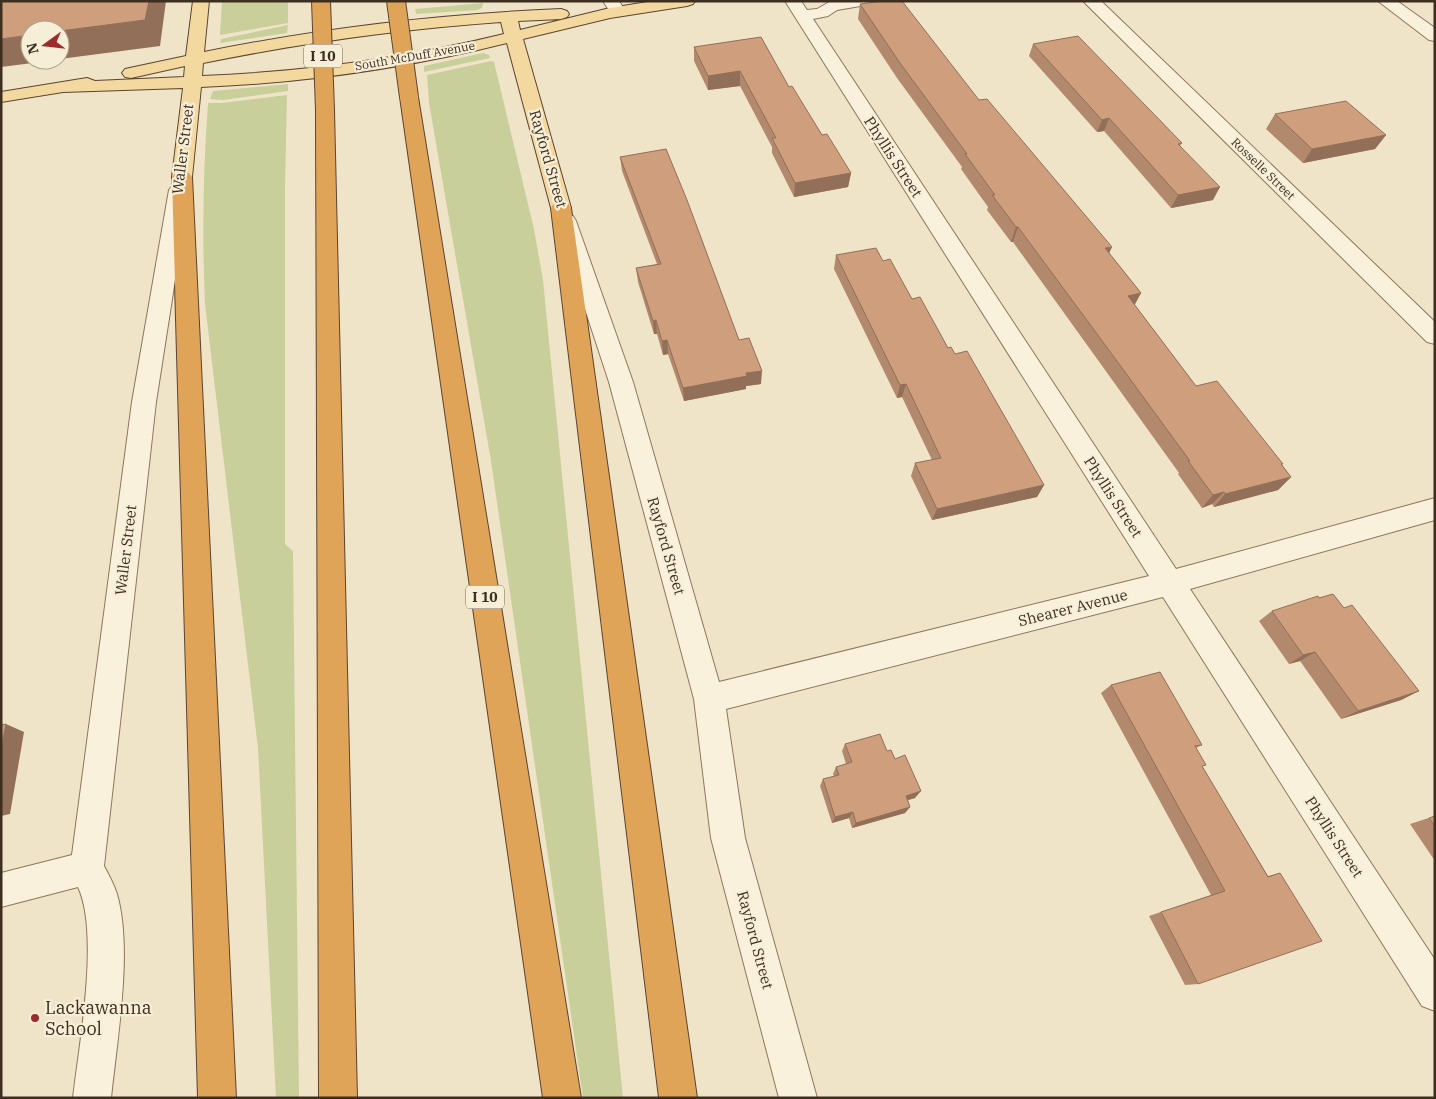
<svg xmlns="http://www.w3.org/2000/svg" width="1436" height="1099" viewBox="0 0 1436 1099" font-family="'IBM Plex Serif',serif">
<rect width="100%" height="100%" fill="#f0e4c8"/>
<!-- green -->
<path fill="#c9cf9b" d="M 222,1 L 288,1 L 288,23 L 220,35 Z
M 483,3 L 482,8 L 478,10 L 416,14 L 415,9 Z
M 288,25 L 287,33 L 220,43 L 221,39 Z
M 483,53 L 489,55 L 490,58 L 424,72 L 424,66 Z
M 491,61 L 494,62 L 534,229 L 543,280 L 623,1098 L 583,1098 L 491,461 L 429,103 L 427,75 Z
M 288,84 L 288,91 L 223,100 L 210,99 L 213,91 Z
M 287,95 L 285,187 L 285,544 L 293,551 L 299,1098 L 276,1098 L 258,748 L 205,304 C 202,235 203,172 208,103 L 221,103 Z"/>
<g fill="none" stroke-linecap="round" stroke-linejoin="round">
<defs>
<path id="minor" d="M 603,1 L 619,1 L 626,12 L 624,15 L 612,15 Z
M 785,1 L 801,1 L 807,10 L 817,9 L 831,1 L 874,1 L 872,4 L 837,10 L 828,16 L 813,19 L 1176,569 L 1435,498 L 1435,520 L 1190,589 L 1435,960 L 1435,1011 L 1422,1006 L 1163,597 L 726,709 L 745,838 L 817,1098 L 779,1098 L 711,838 L 694,699 L 609,382 L 556,221 L 559,216 L 566,214 L 573,216 L 576,221 L 633,382 L 719,682 L 1149,576 Z
M 1083,1 L 1101,1 L 1435,322 L 1435,344 L 1427,342 Z
M 1378,1 L 1397,1 L 1435,28 L 1435,41 L 1429,40 Z
M 179,184 L 186,186 L 189,190 L 156,402 L 104,866 C 109,875 114,885 117,894 C 133,949 117,1040 111,1098 L 73,1098 C 79,1045 100,934 78,887 L 1,907 L 1,873 L 72,855 L 132,402 L 169,190 L 172,186 Z"/>
<path id="major" d="M 193,1 L 209,1 L 204,52 C 322,28 441,14 561,9 L 567,11 L 569,14 L 567,17 L 561,19 L 518,21 L 520,30 L 610,8 L 654,1 L 695,1 L 693,4 L 687,6 L 610,18 L 523,39 L 571,208 L 568,213 L 561,215 L 554,213 L 551,208 L 507,43 C 407,68 303,83 201,87 L 192,177 L 189,181 L 182,183 L 175,181 L 172,177 L 183,88 L 63,92 L 1,102 L 1,92 L 87,78 L 95,81 L 184,77 L 185,66 L 131,78 L 125,77 L 122,73 L 125,69 L 186,56 ZM 501,22 L 504,34 C 406,58 303,72 202,76 L 203,63 C 302,43 401,29 501,22 Z"/>
<path id="highway" d="M 409,92 L 415,93 L 418,97 L 581,1098 L 543,1098 L 400,97 L 403,93 Z
M 325,104 L 332,106 L 334,110 L 357,1098 L 319,1098 L 316,110 L 318,106 Z
M 182,171 L 189,173 L 192,177 L 236,1098 L 198,1098 L 172,177 L 175,173 Z
M 561,201 L 568,203 L 571,208 L 697,1098 L 659,1098 L 551,208 L 554,203 Z"/>
</defs>
<!-- minor casing -->
<use href="#minor" stroke="#8d765c" stroke-width="2"/>
<!-- major casing -->
<use href="#major" stroke="#5b4430" stroke-width="2"/>
<!-- highway casing -->
<use href="#highway" stroke="#5b4430" stroke-width="2"/>
<!-- minor -->
<use href="#minor" fill="#faf1dc" fill-rule="evenodd"/>
<!-- major -->
<use href="#major" fill="#f3d9a0" fill-rule="evenodd"/>
<!-- highway -->
<use href="#highway" fill="#e0a458" fill-rule="evenodd"/>
<defs>
<path id="highway-bridge" d="M 321,1 L 325,110
M 396,1 L 409,97"/>
</defs>
<!-- highway-bridge casing -->
<use href="#highway-bridge" stroke="#5b4430" stroke-width="20" stroke-linecap="butt"/>
<!-- highway-bridge -->
<use href="#highway-bridge" stroke="#e0a458" stroke-width="18"/>
</g>
<!-- wall -->
<path fill="#b2896c" d="M 860,4 L 979,100 L 1109,253 L 1141,293 L 1134,305 L 1196,386 L 1282,465 L 1291,477 L 1278,490 L 1214,507 L 1212,504 L 1202,508 L 1178,474 L 1179,473 L 1095,356 L 1013,242 L 1011,242 L 987,210 L 988,207 L 961,169 L 962,167 L 897,78 L 858,19 Z
M 1033,44 L 1182,143 L 1180,146 L 1213,200 L 1171,208 L 1104,131 L 1097,132 L 1029,56 Z
M 694,47 L 789,87 L 822,135 L 851,173 L 848,187 L 794,197 L 772,153 L 772,147 L 740,86 L 708,90 L 694,61 Z
M 1275,114 L 1386,135 L 1375,149 L 1303,163 L 1266,129 Z
M 620,157 L 739,340 L 761,384 L 746,386 L 746,389 L 684,401 L 668,354 L 663,355 L 657,334 L 654,334 L 638,282 L 636,268 L 657,264 L 622,171 Z
M 836,255 L 883,261 L 912,299 L 948,348 L 955,354 L 1044,485 L 1037,497 L 932,520 L 911,476 L 915,463 L 932,460 L 902,397 L 897,398 L 834,269 Z
M 1319,598 L 1344,608 L 1419,691 L 1401,700 L 1341,719 L 1300,661 L 1289,664 L 1259,621 L 1272,611 Z
M 1111,685 L 1202,745 L 1196,748 L 1202,767 L 1268,876 L 1280,873 L 1198,984 L 1185,985 L 1149,916 L 1211,895 L 1101,693 Z
M 845,744 L 887,751 L 895,759 L 915,798 L 908,800 L 910,807 L 905,813 L 852,828 L 849,818 L 832,823 L 820,786 L 823,779 L 834,776 L 833,774 L 836,767 L 846,764 L 842,751 Z
M 1435,816 L 1435,861 L 1410,824 Z"/>
<!-- shaded-wall -->
<path fill="#916f58" d="M 149,1 L 166,1 L 160,46 L 60,59 L 60,31 Z
M 30,35 L 30,60 L 56,60 L 1,67 L 1,39 Z
M 740,71 L 740,86 L 708,90 L 708,76 Z
M 1109,118 L 1104,131 L 1097,132 L 1102,120 Z
M 1386,135 L 1375,149 L 1303,163 L 1312,149 Z
M 851,173 L 848,187 L 794,197 L 795,183 Z
M 1220,187 L 1213,200 L 1171,208 L 1178,195 Z
M 1016,227 L 1018,227 L 1013,242 L 1011,242 Z
M 1112,247 L 1105,262 L 1105,248 Z
M 1141,293 L 1133,308 L 1128,296 Z
M 656,320 L 657,334 L 654,334 L 653,321 Z
M 667,340 L 668,354 L 663,355 L 662,341 Z
M 762,371 L 761,384 L 746,386 L 746,389 L 684,401 L 683,388 L 746,373 Z
M 906,384 L 902,397 L 897,398 L 900,385 Z
M 1291,477 L 1278,490 L 1214,507 L 1225,494 Z
M 1044,485 L 1037,497 L 932,520 L 937,509 Z
M 1224,492 L 1212,504 L 1202,508 L 1213,495 Z
M 1315,652 L 1300,661 L 1289,664 L 1303,655 Z
M 1419,691 L 1401,700 L 1341,719 L 1358,711 Z
M 6,724 L 24,732 L 10,814 L 1,816 L 1,748 Z
M 921,791 L 915,798 L 901,802 L 906,796 Z
M 910,807 L 905,813 L 852,828 L 856,823 Z
M 853,812 L 849,818 L 832,823 L 835,817 Z"/>
<!-- building -->
<path fill="#cf9f7d" stroke="#916f58" d="M 1,1 L 149,1 L 145,20 L 60,31 L 60,30 L 30,30 L 30,35 L 1,39 Z
M 883,1 L 902,1 L 979,100 L 987,99 L 1112,247 L 1105,248 L 1141,293 L 1128,296 L 1196,386 L 1217,381 L 1283,464 L 1281,464 L 1291,477 L 1225,494 L 1224,492 L 1213,495 L 1188,461 L 1190,461 L 1103,342 L 1018,227 L 1016,227 L 992,195 L 995,195 L 965,154 L 967,154 L 900,63 L 860,4 Z
M 1078,36 L 1182,143 L 1178,144 L 1220,187 L 1178,195 L 1109,118 L 1102,120 L 1033,44 Z
M 761,37 L 789,87 L 792,86 L 822,135 L 827,134 L 851,173 L 795,183 L 772,138 L 776,138 L 740,71 L 708,76 L 694,47 Z
M 1346,101 L 1386,135 L 1312,149 L 1275,114 Z
M 666,149 L 687,200 L 739,340 L 749,338 L 762,371 L 746,373 L 747,376 L 683,388 L 667,340 L 662,341 L 656,320 L 653,321 L 636,268 L 661,264 L 620,157 Z
M 876,248 L 883,261 L 890,259 L 912,299 L 920,297 L 948,348 L 951,347 L 955,354 L 967,351 L 1044,485 L 937,509 L 915,463 L 941,458 L 906,384 L 900,385 L 836,255 Z
M 1333,594 L 1344,608 L 1352,605 L 1419,691 L 1358,711 L 1315,652 L 1303,655 L 1272,611 L 1318,596 L 1319,598 Z
M 1160,672 L 1202,745 L 1195,746 L 1206,765 L 1202,766 L 1268,877 L 1280,873 L 1322,941 L 1198,984 L 1161,912 L 1225,891 L 1111,685 Z
M 6,724 L 1,748 L 1,725 Z
M 880,734 L 887,751 L 891,750 L 895,759 L 905,755 L 921,791 L 906,796 L 910,807 L 856,823 L 853,812 L 835,817 L 823,779 L 839,775 L 836,767 L 852,762 L 845,744 Z
M 1435,816 L 1435,826 L 1429,818 Z"/>
<!-- markers -->
<circle fill="#9e2a2b" stroke="#f7eed8" stroke-width="2" cx="35" cy="1018" r="5"/>
<g text-anchor="middle" stroke-width="4.5" stroke-linejoin="round" paint-order="stroke">
<!-- far-street labels -->
<g font-size="12" fill="#3d2e20" stroke="#f7eed8">
<text transform="translate(415 56) rotate(-10)" y="4">South McDuff Avenue</text>
<text transform="translate(1263 169) rotate(44)" y="4">Rosselle Street</text>
</g>
<!-- shield labels -->
<g fill="#f7eed8" stroke="#756857" stroke-width="1">
<rect x="304" y="44.5" width="38" height="23" rx="4"/>
<rect x="466" y="585.5" width="38" height="23" rx="4"/>
</g>
<g font-size="14" font-weight="bold" fill="#3d2e20">
<text x="323" y="61">I 10</text>
<text x="485" y="602">I 10</text>
</g>
<!-- street labels -->
<g font-size="15" fill="#3d2e20" stroke="#f7eed8">
<text transform="translate(183 149) rotate(-83)" y="5">Waller Street</text>
<text transform="translate(893 157) rotate(57)" y="5">Phyllis Street</text>
<text transform="translate(548 159) rotate(74)" y="5">Rayford Street</text>
<text transform="translate(1113 497) rotate(57)" y="5">Phyllis Street</text>
<text transform="translate(666 546) rotate(74)" y="5">Rayford Street</text>
<text transform="translate(126 550) rotate(-83)" y="5">Waller Street</text>
<text transform="translate(1073 608) rotate(-14)" y="5">Shearer Avenue</text>
<text transform="translate(1334 837) rotate(57)" y="5">Phyllis Street</text>
<text transform="translate(755 940) rotate(75)" y="5">Rayford Street</text>
</g>
<!-- near-poi labels -->
<g font-size="18" fill="#3d2e20" stroke="#f7eed8" text-anchor="start">
<text x="45" y="1014">Lackawanna<tspan x="45" dy="21">School</tspan></text>
</g>
</g>
<!-- border -->
<rect width="1436" height="1099" fill="none" stroke="#3d2e20" stroke-width="5"/>
<!-- north arrow -->
<g transform="translate(45 45) rotate(255)"><circle r="24" fill="#f7eed8" stroke="#ada18e"/>
<path d="M0-4L9 19L0 12L-9 19Z" fill="#9e2a2b"/>
<text y="-8" font-size="14" font-weight="bold" text-anchor="middle" fill="#3d2e20">N</text>
</g>
</svg>
